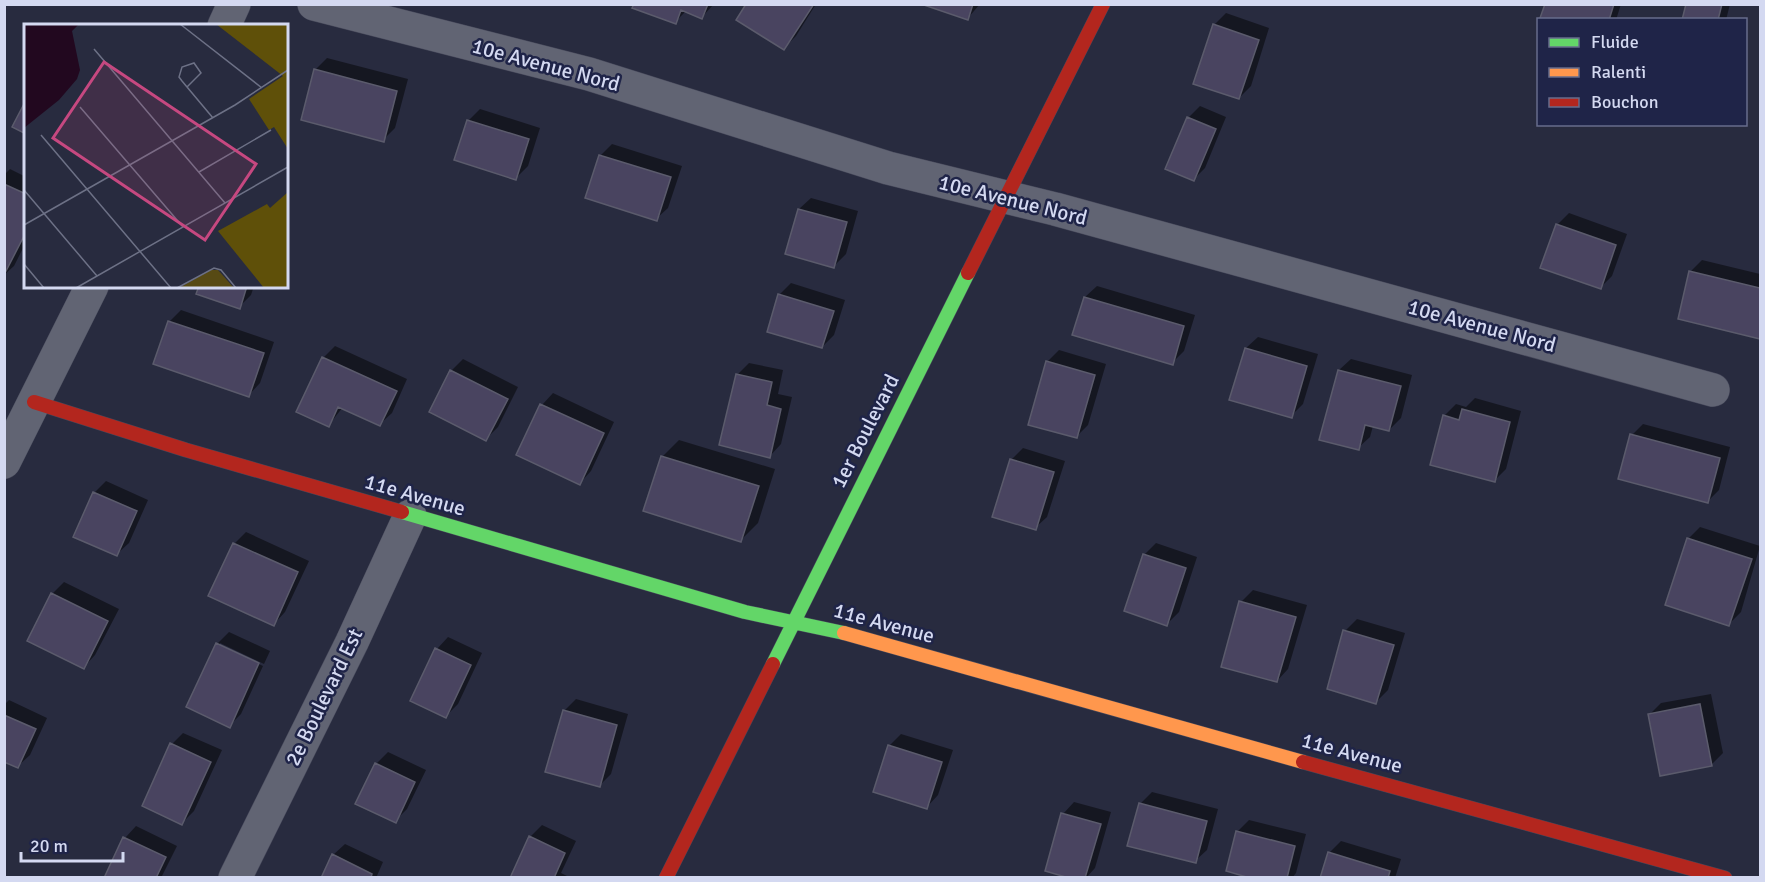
<svg xmlns="http://www.w3.org/2000/svg" width="1765" height="882" viewBox="0 0 1765 882" font-family="Signika,sans-serif">
<rect width="100%" height="100%" fill="#282b3f"/>
<!-- shadow -->
<path fill="#0007" d="M 635,4 L 714,4 L 702,17 L 686,11 L 675,22 Z
M 748,4 L 816,4 L 796,36 L 784,48 Z
M 926,4 L 980,4 L 968,18 Z
M 1546,4 L 1621,4 L 1616,20 L 1550,20 Z
M 1687,4 L 1730,4 L 1726,20 L 1684,20 Z
M 1226,13 L 1269,28 L 1251,86 L 1239,98 L 1214,25 Z
M 327,58 L 408,79 L 395,128 L 383,140 L 315,70 Z
M 1200,106 L 1226,117 L 1205,168 L 1194,179 L 1188,118 Z
M 480,109 L 540,128 L 528,166 L 516,178 L 468,121 Z
M 612,144 L 682,166 L 668,208 L 656,219 L 600,156 Z
M 10,169 L 26,177 L 26,242 L 14,266 L 4,275 L 4,175 Z
M 811,198 L 858,211 L 846,254 L 834,266 L 799,209 Z
M 1569,213 L 1627,234 L 1612,276 L 1600,288 L 1557,225 Z
M 1702,260 L 1760,274 L 1760,337 L 1679,318 L 1690,272 Z
M 791,283 L 845,300 L 834,335 L 822,347 L 779,295 Z
M 201,286 L 254,286 L 251,295 L 239,307 Z
M 1097,286 L 1195,315 L 1184,351 L 1172,363 L 1074,334 L 1085,297 Z
M 181,310 L 274,342 L 260,383 L 249,395 L 169,322 Z
M 1258,337 L 1318,354 L 1303,404 L 1291,416 L 1246,348 Z
M 335,346 L 407,379 L 392,413 L 380,424 L 343,407 L 328,426 L 323,358 Z
M 1059,350 L 1106,364 L 1088,425 L 1076,437 L 1047,362 Z
M 463,359 L 518,387 L 498,427 L 486,439 L 451,371 Z
M 1351,359 L 1412,375 L 1401,418 L 1389,430 L 1373,426 L 1370,437 L 1358,448 L 1339,370 Z
M 749,363 L 783,370 L 778,394 L 792,397 L 781,444 L 770,456 L 737,375 Z
M 553,393 L 614,422 L 591,471 L 580,483 L 518,454 L 542,405 Z
M 1475,398 L 1521,411 L 1506,469 L 1494,481 L 1444,416 L 1456,404 L 1466,407 Z
M 1643,424 L 1730,447 L 1719,490 L 1707,502 L 1632,435 Z
M 679,440 L 775,469 L 758,523 L 741,540 L 662,457 Z
M 1023,448 L 1065,461 L 1047,517 L 1035,528 L 1011,460 Z
M 106,481 L 148,500 L 129,543 L 117,554 L 94,493 Z
M 1700,527 L 1760,546 L 1741,612 L 1729,624 L 1667,604 L 1689,538 Z
M 246,532 L 309,561 L 285,612 L 274,624 L 234,544 Z
M 1156,543 L 1197,557 L 1179,612 L 1167,624 L 1144,555 Z
M 64,582 L 119,609 L 95,655 L 84,667 L 52,594 Z
M 1253,590 L 1307,605 L 1288,669 L 1277,681 L 1241,602 Z
M 1357,619 L 1405,633 L 1388,690 L 1376,702 L 1345,631 Z
M 229,632 L 270,651 L 264,664 L 220,643 L 220,646 L 263,666 L 241,714 L 229,726 L 217,644 Z
M 448,637 L 482,653 L 458,704 L 446,716 L 412,700 L 437,649 Z
M 1711,694 L 1723,753 L 1711,765 L 1649,715 L 1661,703 Z
M 576,699 L 628,714 L 611,774 L 599,786 L 564,711 Z
M 9,700 L 47,718 L 30,755 L 18,766 L 4,760 L 4,705 Z
M 183,733 L 222,750 L 194,811 L 182,823 L 172,744 Z
M 901,734 L 953,750 L 938,795 L 927,807 L 875,791 L 890,745 Z
M 388,752 L 426,770 L 407,809 L 395,821 L 376,764 Z
M 1152,792 L 1218,809 L 1207,850 L 1195,861 L 1140,804 Z
M 1074,802 L 1111,812 L 1095,868 L 1086,878 L 1075,878 L 1063,814 Z
M 1249,820 L 1306,834 L 1296,873 L 1292,878 L 1256,878 L 1237,832 Z
M 542,825 L 576,841 L 561,873 L 571,878 L 511,878 L 530,837 Z
M 136,826 L 177,846 L 161,878 L 105,878 L 125,838 Z
M 1341,841 L 1401,859 L 1395,878 L 1321,878 L 1329,853 Z
M 345,844 L 383,862 L 376,878 L 322,878 L 333,855 Z"/>
<!-- building -->
<path fill="#494460" stroke="#5b5b6c" stroke-width="1.5" d="M 634,4 L 708,4 L 702,19 L 681,10 L 676,24 L 632,8 Z
M 746,4 L 814,4 L 784,50 L 736,20 Z
M 921,4 L 973,4 L 968,20 Z
M 1545,4 L 1614,4 L 1609,20 L 1545,20 L 1540,18 Z
M 1686,4 L 1722,4 L 1718,20 L 1682,20 Z
M 1213,24 L 1259,40 L 1239,99 L 1193,84 Z
M 314,69 L 397,91 L 384,142 L 301,120 Z
M 26,100 L 26,134 L 12,127 Z
M 1187,117 L 1216,129 L 1194,181 L 1165,169 Z
M 467,120 L 529,139 L 516,180 L 454,160 Z
M 599,155 L 671,177 L 657,221 L 585,198 Z
M 4,184 L 26,194 L 26,232 L 4,275 Z
M 798,209 L 847,222 L 834,268 L 785,254 Z
M 1556,224 L 1616,245 L 1601,289 L 1540,268 Z
M 1689,271 L 1760,288 L 1760,339 L 1678,319 Z
M 199,286 L 247,286 L 240,309 L 196,294 Z
M 778,294 L 834,311 L 822,348 L 767,332 Z
M 1084,297 L 1184,326 L 1173,365 L 1072,335 Z
M 168,321 L 264,353 L 249,397 L 153,364 Z
M 1245,348 L 1307,366 L 1292,418 L 1229,400 Z
M 322,357 L 397,391 L 380,426 L 338,407 L 329,427 L 296,412 Z
M 1046,361 L 1095,375 L 1077,438 L 1028,425 Z
M 450,370 L 508,399 L 486,441 L 429,412 Z
M 1338,370 L 1401,386 L 1389,431 L 1365,425 L 1359,450 L 1319,440 Z
M 736,374 L 772,382 L 767,405 L 781,409 L 770,458 L 719,445 Z
M 540,404 L 604,433 L 580,485 L 516,455 Z
M 1462,409 L 1510,422 L 1495,482 L 1430,465 L 1443,415 L 1459,420 Z
M 1630,434 L 1720,458 L 1708,503 L 1618,479 Z
M 661,456 L 759,486 L 741,542 L 643,511 Z
M 1010,459 L 1054,472 L 1036,530 L 992,517 Z
M 93,492 L 137,511 L 117,556 L 73,537 Z
M 1687,538 L 1752,559 L 1729,626 L 1665,605 Z
M 233,543 L 298,572 L 274,626 L 208,596 Z
M 1143,554 L 1186,568 L 1167,626 L 1124,611 Z
M 51,593 L 108,621 L 84,669 L 27,641 Z
M 1239,601 L 1296,617 L 1277,682 L 1221,667 Z
M 1343,630 L 1394,645 L 1376,704 L 1327,689 Z
M 216,643 L 259,663 L 230,728 L 186,707 Z
M 435,648 L 471,665 L 446,718 L 410,701 Z
M 1700,704 L 1712,766 L 1660,776 L 1648,714 Z
M 563,710 L 617,725 L 600,787 L 545,772 Z
M 4,715 L 36,729 L 18,768 L 4,762 Z
M 170,743 L 211,762 L 182,825 L 142,806 Z
M 888,745 L 942,762 L 927,809 L 873,792 Z
M 375,763 L 415,782 L 396,823 L 355,804 Z
M 1139,803 L 1207,821 L 1196,863 L 1127,846 Z
M 1061,813 L 1101,824 L 1085,878 L 1069,878 L 1045,871 Z
M 1236,831 L 1295,846 L 1287,878 L 1250,878 L 1226,871 Z
M 529,836 L 565,853 L 554,878 L 510,878 Z
M 123,837 L 166,857 L 156,878 L 104,878 Z
M 1328,852 L 1390,871 L 1388,878 L 1320,878 Z
M 332,854 L 372,874 L 371,878 L 321,878 Z"/>
<g fill="none" stroke-linecap="round" stroke-linejoin="round">
<defs>
<path id="street" d="M 314,4 L 589,74 L 888,168 L 1055,209 L 1713,390
M 224,26 L 234,4
M 4,462 L 92,286
M 235,878 L 352,642 L 410,516"/>
<path id="fast" d="M 402,512 L 745,612 L 844,633
M 773,664 L 968,273"/>
<path id="slow" d="M 844,633 L 1303,762"/>
<path id="jam" d="M 968,273 L 1103,4
M 34,402 L 186,450 L 402,512
M 1303,762 L 1725,878
M 666,878 L 773,664"/>
</defs>
<!-- street casing -->
<use href="#street" stroke="#46485a" stroke-width="34"/>
<!-- fast casing -->
<use href="#fast" stroke="#46485a" stroke-width="15"/>
<!-- slow casing -->
<use href="#slow" stroke="#46485a" stroke-width="15"/>
<!-- jam casing -->
<use href="#jam" stroke="#46485a" stroke-width="15"/>
<!-- street -->
<use href="#street" stroke="#616473" stroke-width="33"/>
<!-- fast -->
<use href="#fast" stroke="#63d668" stroke-width="14"/>
<!-- slow -->
<use href="#slow" stroke="#ff974d" stroke-width="14"/>
<!-- jam -->
<use href="#jam" stroke="#b3261e" stroke-width="14"/>
</g>
<g text-anchor="middle" stroke-width="5" stroke-linejoin="round" paint-order="stroke">
<!-- street labels -->
<g font-size="21" fill="#d4d9f1" stroke="#1f2448">
<text transform="translate(546 65) rotate(15)" y="7">10e Avenue Nord</text>
<text transform="translate(1013 200) rotate(14)" y="7">10e Avenue Nord</text>
<text transform="translate(1482 326) rotate(15)" y="7">10e Avenue Nord</text>
<text transform="translate(865 431) rotate(-63)" y="7">1er Boulevard</text>
<text transform="translate(415 495) rotate(16)" y="7">11e Avenue</text>
<text transform="translate(884 623) rotate(15)" y="7">11e Avenue</text>
<text transform="translate(324 697) rotate(-64)" y="7">2e Boulevard Est</text>
<text transform="translate(1352 753) rotate(15)" y="7">11e Avenue</text>
</g>
</g>
<!-- overview -->
<g transform="translate(24 24)">
<rect width="264" height="264" fill="#282b3f"/>
<path d="M 187,246 L 194,246 L 210,264 L 155,264 Z" fill="#574a14"/>
<path d="M 192,0 L 264,0 L 264,125 L 250,103 L 245,106 L 225,75 L 259,52 ZM 264,168 L 264,264 L 240,264 L 194,207 L 243,180 L 246,184 Z" fill="#5f5009"/>
<path d="M 0,0 L 55,0 L 48,7 L 56,46 L 53,55 L 35,76 L 0,104 Z" fill="#22081f"/>
<path fill="none" stroke="#6d7186" stroke-width="1.5" d="M 156,0 L 238,64M 70,25 L 201,179M 163,63 L 177,49 L 170,39 L 158,43 L 155,53 L 158,57 L 189,94M 56,83 L 159,203M 17,111 L 147,264M 175,148 L 247,106M 0,166 L 73,252M 0,201 L 211,81 L 264,46M 0,240 L 20,264M 52,264 L 264,143M 153,264 L 190,244 L 197,246 L 212,264"/>
<path fill="#c64880" fill-opacity="0.15" stroke="#c64880" stroke-width="3" d="M 80,38 L 232,140 L 181,216 L 29,114 Z"/>
<rect width="264" height="264" fill="none" stroke="#d4d9f1" stroke-width="3"/>
</g>
<!-- border -->
<rect width="1765" height="882" fill="none" stroke="#d4d9f1" stroke-width="12"/>
<!-- legend -->
<rect x="1537" y="18" width="210" height="108" fill="#1f2448" stroke="#676c8c" stroke-width="1.5"/>
<rect x="1549" y="38" width="30" height="9" fill="#63d668" stroke="#676c8c" stroke-width="1.5"/>
<text x="1591" y="48" font-size="18" fill="#d4d9f1">Fluide</text>
<rect x="1549" y="68" width="30" height="9" fill="#ff974d" stroke="#676c8c" stroke-width="1.5"/>
<text x="1591" y="78" font-size="18" fill="#d4d9f1">Ralenti</text>
<rect x="1549" y="98" width="30" height="9" fill="#b3261e" stroke="#676c8c" stroke-width="1.5"/>
<text x="1591" y="108" font-size="18" fill="#d4d9f1">Bouchon</text>
<!-- scale -->
<path d="M21 852v9h102v-9" fill="none" stroke="#d4d9f1" stroke-width="3"/>
<text x="30" y="852" font-size="18" fill="#d4d9f1" stroke="#1f2448" stroke-width="4.5" paint-order="stroke">20 m</text>
</svg>
